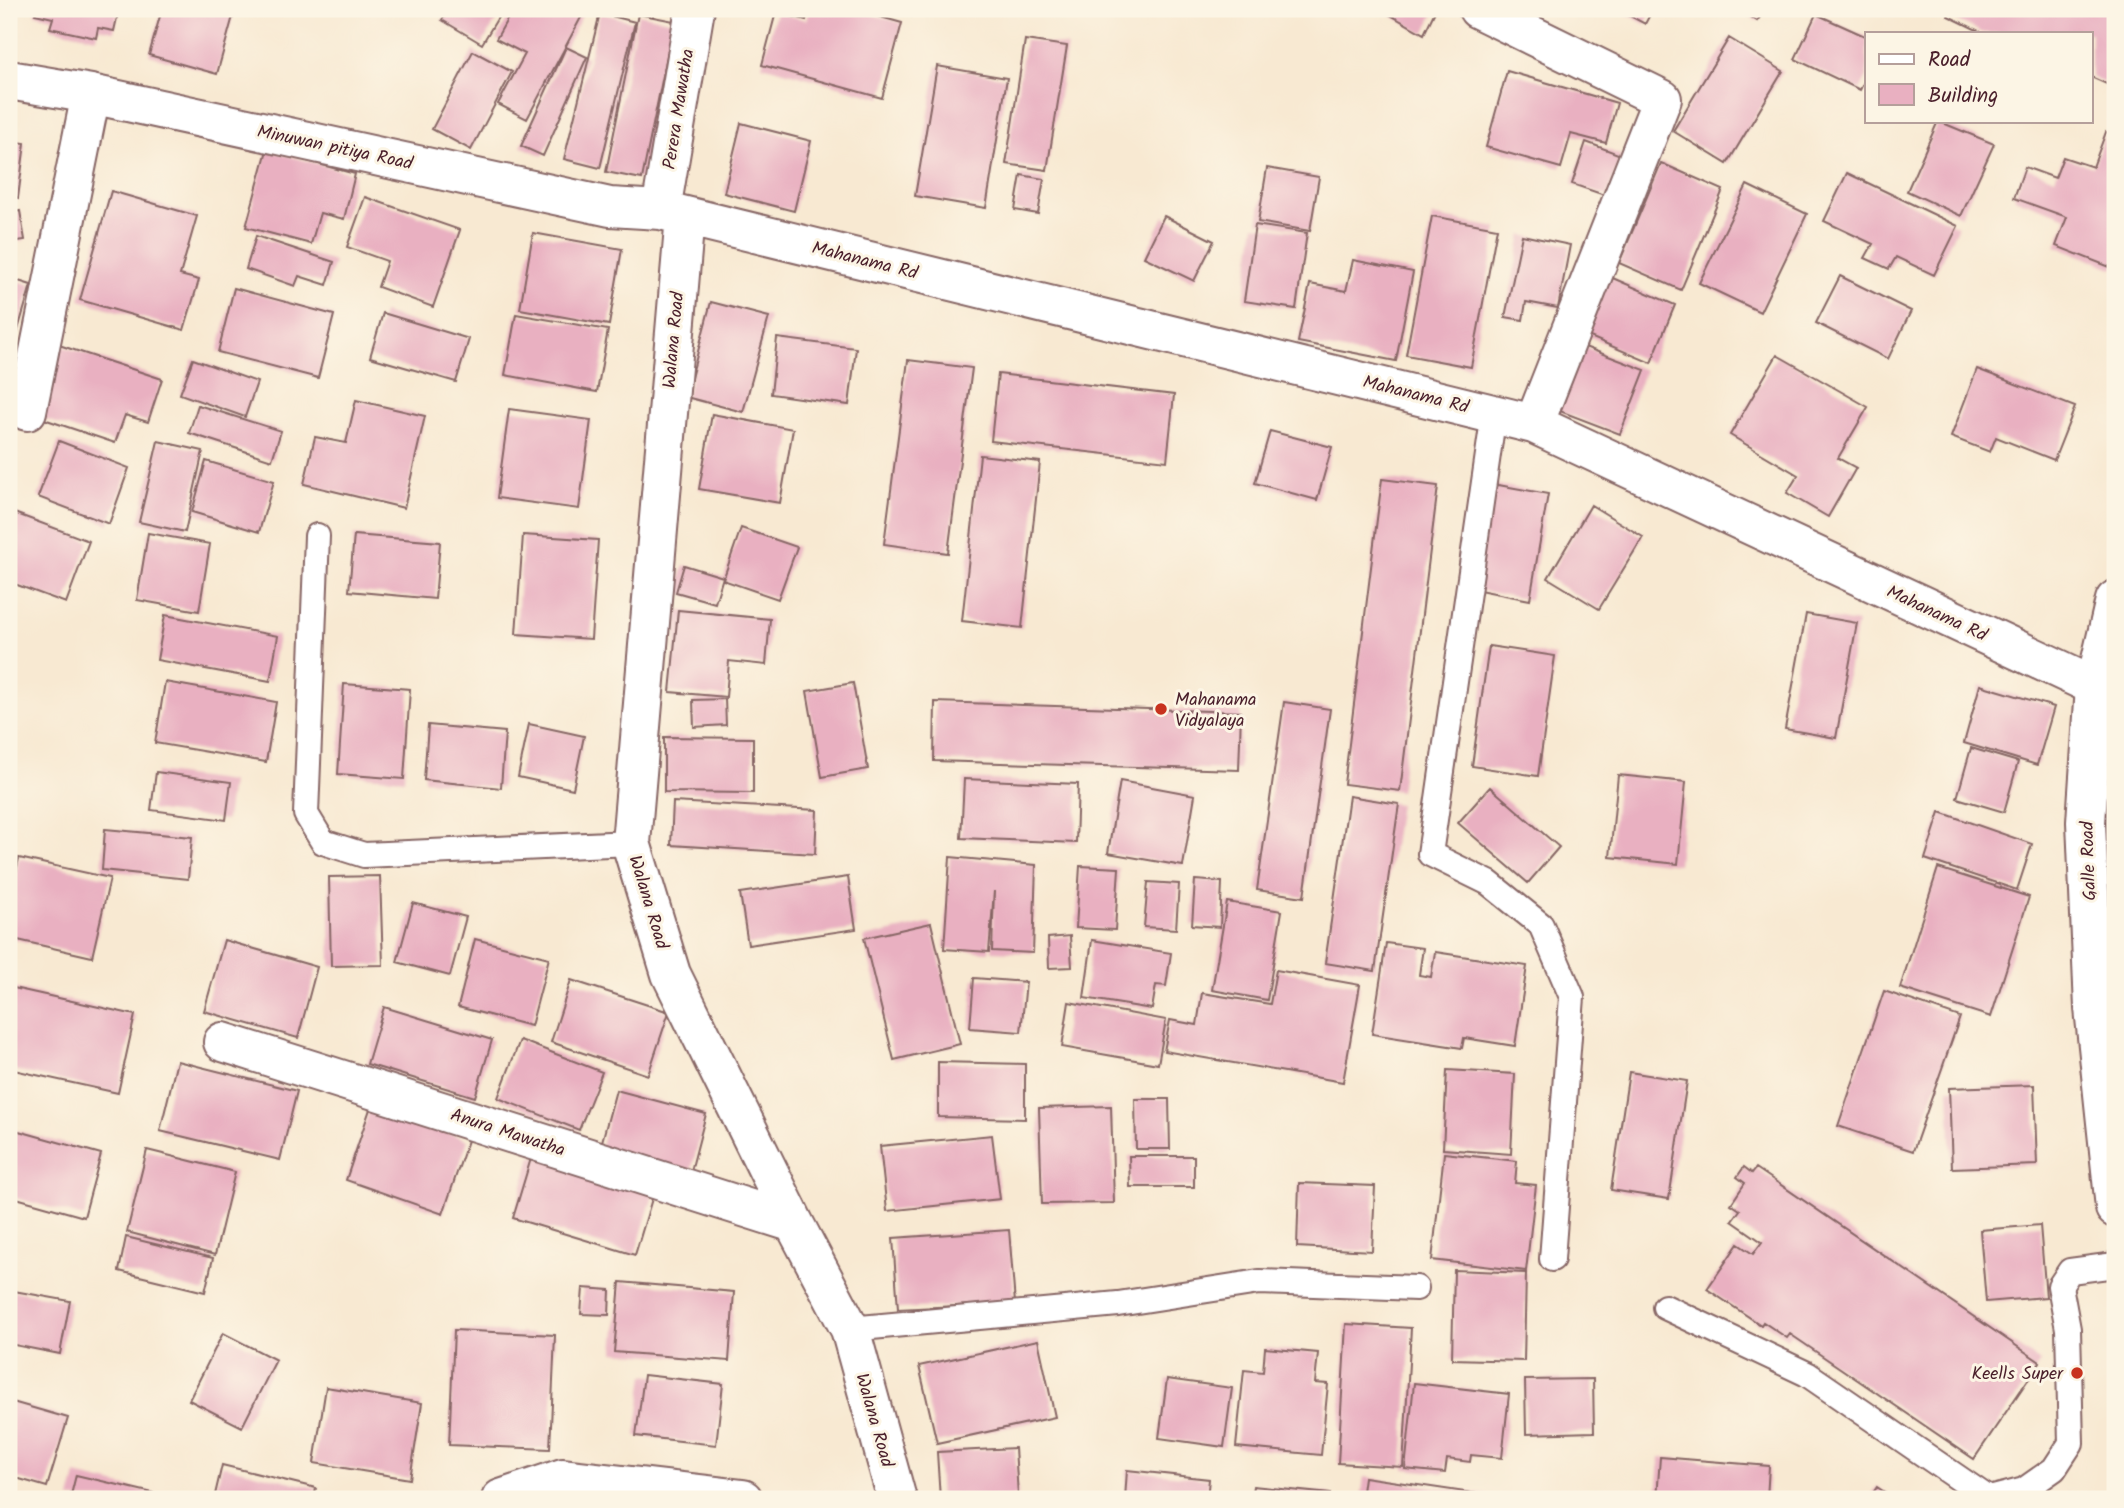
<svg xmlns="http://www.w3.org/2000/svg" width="2124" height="1508" viewBox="0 0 2124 1508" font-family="Kalam,sans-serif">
<rect width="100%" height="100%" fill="#fcf5e5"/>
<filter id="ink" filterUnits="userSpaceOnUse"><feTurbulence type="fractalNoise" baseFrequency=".0143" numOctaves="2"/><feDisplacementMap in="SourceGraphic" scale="14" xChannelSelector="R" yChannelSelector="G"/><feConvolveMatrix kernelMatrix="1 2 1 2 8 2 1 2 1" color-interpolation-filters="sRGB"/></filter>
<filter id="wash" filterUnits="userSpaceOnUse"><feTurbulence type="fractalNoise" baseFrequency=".00686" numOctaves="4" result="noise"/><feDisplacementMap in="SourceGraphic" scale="28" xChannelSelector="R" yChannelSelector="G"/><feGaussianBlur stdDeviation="1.57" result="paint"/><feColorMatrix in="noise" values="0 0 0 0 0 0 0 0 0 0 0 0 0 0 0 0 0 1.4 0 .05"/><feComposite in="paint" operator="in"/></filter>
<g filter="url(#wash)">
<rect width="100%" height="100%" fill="#f8e9d2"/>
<g id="blocks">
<!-- building -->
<path fill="#e9b0c1" d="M 37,9 L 119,9 L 114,31 L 98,28 L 96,38 L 50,28 L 53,18 L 35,14 Z
M 162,9 L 235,9 L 217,74 L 149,55 Z
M 449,9 L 503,9 L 482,44 L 442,20 Z
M 513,9 L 585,10 L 527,119 L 498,104 L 525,54 L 496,39 Z
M 809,9 L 852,9 L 902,23 L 882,98 L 762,65 L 776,12 L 806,20 Z
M 1380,9 L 1436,9 L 1424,34 Z
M 1617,9 L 1653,9 L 1645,24 Z
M 1740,9 L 1766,9 L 1757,21 Z
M 1951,9 L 2115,9 L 2115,76 L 2111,86 L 2091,77 L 2091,33 L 1983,33 L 1948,16 Z
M 600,13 L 635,22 L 600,168 L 564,159 Z
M 638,14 L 674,21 L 642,179 L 606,172 Z
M 1816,14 L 1867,37 L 1867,76 L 1860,90 L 1795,59 Z
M 1729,38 L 1783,71 L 1727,164 L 1673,131 Z
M 1025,40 L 1067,46 L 1047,170 L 1006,164 Z
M 566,47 L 587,57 L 543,156 L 521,146 Z
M 473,51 L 512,72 L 471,150 L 432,129 Z
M 937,66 L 1007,78 L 986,208 L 915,196 Z
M 1507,71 L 1617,103 L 1606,143 L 1571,134 L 1561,168 L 1486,147 Z
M 1938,121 L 1994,144 L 1961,216 L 1907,191 Z
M 741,123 L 811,141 L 794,211 L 724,193 Z
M 2106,132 L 2115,135 L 2115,269 L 2056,246 L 2067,217 L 2014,198 L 2025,167 L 2055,178 L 2063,157 L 2093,167 Z
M 9,141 L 25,143 L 18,198 L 9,196 Z
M 1586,142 L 1621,155 L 1607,196 L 1572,184 Z
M 267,150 L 355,174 L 344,219 L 320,213 L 311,244 L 246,227 Z
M 1661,163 L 1723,190 L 1681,290 L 1619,263 Z
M 1267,168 L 1319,177 L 1310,231 L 1258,222 Z
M 1847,173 L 1958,226 L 1934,275 L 1896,257 L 1889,269 L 1865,258 L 1873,244 L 1824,221 Z
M 1021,175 L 1044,179 L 1038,214 L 1015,210 Z
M 1747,185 L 1807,214 L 1760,312 L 1699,283 Z
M 111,191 L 197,216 L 180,275 L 199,280 L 184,330 L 80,300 Z
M 365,197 L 460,230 L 433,307 L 378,287 L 387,261 L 347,247 Z
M 20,211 L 25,240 L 9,242 L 9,213 Z
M 1164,216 L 1214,241 L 1194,281 L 1144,257 Z
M 1432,216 L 1497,228 L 1471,367 L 1406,355 Z
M 1255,225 L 1307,233 L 1296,309 L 1244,301 Z
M 533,233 L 622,249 L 609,325 L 520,309 Z
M 1522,235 L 1570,245 L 1558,308 L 1526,302 L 1523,320 L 1505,317 Z
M 256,236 L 334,262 L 327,285 L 299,276 L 295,286 L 246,269 Z
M 1353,260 L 1413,272 L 1396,361 L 1298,342 L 1310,284 L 1346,291 Z
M 1608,276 L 1675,305 L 1651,363 L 1583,334 Z
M 1840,276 L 1911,311 L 1888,359 L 1816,323 Z
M 9,278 L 31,285 L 11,354 L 9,354 Z
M 234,288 L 334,315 L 318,378 L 218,352 Z
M 711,302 L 769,317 L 743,412 L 686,397 Z
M 383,313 L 469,339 L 456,382 L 370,357 Z
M 516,314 L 608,330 L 597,392 L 505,375 Z
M 777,338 L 856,348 L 849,405 L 771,394 Z
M 1577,344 L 1645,370 L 1620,434 L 1552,408 Z
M 59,345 L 162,379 L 148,422 L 125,415 L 115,443 L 35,416 Z
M 1777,355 L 1868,407 L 1838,458 L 1856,468 L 1828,517 L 1787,493 L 1798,475 L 1730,435 Z
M 193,359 L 257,382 L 245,417 L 180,394 Z
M 908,360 L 972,368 L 948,553 L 884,544 Z
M 1977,369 L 2075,407 L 2054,460 L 1996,437 L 1990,452 L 1951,437 Z
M 998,374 L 1174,395 L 1167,461 L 991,441 Z
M 356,400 L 425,416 L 404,508 L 304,484 L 315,437 L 346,443 Z
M 198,405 L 281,431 L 272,460 L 189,433 Z
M 509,409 L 591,420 L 579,509 L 497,498 Z
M 712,414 L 793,429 L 780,503 L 699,489 Z
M 1270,431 L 1332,447 L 1317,500 L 1255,483 Z
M 59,441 L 129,468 L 109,524 L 38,497 Z
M 158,441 L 203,451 L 185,532 L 139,522 Z
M 980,455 L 1040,462 L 1022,628 L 962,621 Z
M 206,461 L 274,481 L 259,532 L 192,512 Z
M 1382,479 L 1438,486 L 1400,791 L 1344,784 Z
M 1493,484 L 1548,494 L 1530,600 L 1474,589 Z
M 1591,505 L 1643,537 L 1599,609 L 1548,578 Z
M 9,511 L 89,541 L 66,603 L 9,582 Z
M 741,528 L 797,547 L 778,599 L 723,580 Z
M 148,533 L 210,544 L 199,611 L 137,600 Z
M 354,535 L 440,542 L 435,599 L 349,591 Z
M 523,535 L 598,540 L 591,639 L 516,634 Z
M 684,565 L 723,577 L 715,603 L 676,592 Z
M 678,610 L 770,619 L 766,665 L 729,661 L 726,697 L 670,692 Z
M 1806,614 L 1857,623 L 1836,738 L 1785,729 Z
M 165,615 L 278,636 L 270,681 L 157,660 Z
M 1489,646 L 1555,656 L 1538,776 L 1472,766 Z
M 165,682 L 276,702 L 266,762 L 155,743 Z
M 853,683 L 868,769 L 822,777 L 807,691 Z
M 344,684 L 410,689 L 404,779 L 338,774 Z
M 1980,685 L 2054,707 L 2037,765 L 1964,743 Z
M 725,699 L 726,725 L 694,727 L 693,700 Z
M 935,702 L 1241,712 L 1239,770 L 934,761 Z
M 1284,702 L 1330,709 L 1304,897 L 1257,890 Z
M 529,724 L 584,736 L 573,789 L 518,777 Z
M 428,725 L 505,732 L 501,788 L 424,780 Z
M 664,737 L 753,738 L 753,793 L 664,792 Z
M 1971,748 L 2018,762 L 2004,812 L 1957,798 Z
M 156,772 L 231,782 L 226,820 L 151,810 Z
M 1618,775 L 1686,782 L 1678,864 L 1610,857 Z
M 964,779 L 1078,784 L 1076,843 L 961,838 Z
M 1120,781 L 1195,795 L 1183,866 L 1108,853 Z
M 1490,787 L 1559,847 L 1528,883 L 1458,823 Z
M 1349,796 L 1399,804 L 1375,971 L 1325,963 Z
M 673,802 L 817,810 L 815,854 L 671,845 Z
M 1940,812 L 2032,844 L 2017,890 L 1925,859 Z
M 105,829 L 192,837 L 188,879 L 102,870 Z
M 950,857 L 1036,865 L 1033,953 L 992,951 L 994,891 L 989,952 L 944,949 Z
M 19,858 L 110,878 L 92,957 L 9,938 L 9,905 Z
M 1080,866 L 1119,868 L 1115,930 L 1076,928 Z
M 1938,868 L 2029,897 L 1991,1017 L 1900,988 Z
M 380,876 L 383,965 L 331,966 L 329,877 Z
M 848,877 L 856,929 L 748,945 L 740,893 Z
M 1195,880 L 1222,882 L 1220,927 L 1192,925 Z
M 1148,882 L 1179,884 L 1176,929 L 1144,927 Z
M 1227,902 L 1282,911 L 1267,1000 L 1212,990 Z
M 413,903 L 466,917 L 450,976 L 397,962 Z
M 931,923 L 960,1044 L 894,1060 L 864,938 Z
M 1070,936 L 1072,967 L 1049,968 L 1048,938 Z
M 475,939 L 549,958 L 531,1026 L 458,1007 Z
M 224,940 L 317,967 L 298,1038 L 204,1011 Z
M 1092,940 L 1171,953 L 1166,986 L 1156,985 L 1152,1009 L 1084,998 Z
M 1386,943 L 1423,948 L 1419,975 L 1431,977 L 1435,952 L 1527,966 L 1515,1046 L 1464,1038 L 1462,1048 L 1372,1034 Z
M 1276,970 L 1360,985 L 1343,1082 L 1164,1051 L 1170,1020 L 1197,1025 L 1202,993 L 1270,1004 Z
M 974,978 L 1026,982 L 1021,1032 L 970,1028 Z
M 571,980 L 669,1012 L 648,1075 L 551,1042 Z
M 9,987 L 135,1015 L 118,1093 L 9,1069 Z
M 1884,991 L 1960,1017 L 1913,1151 L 1838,1126 Z
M 1069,1002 L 1166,1020 L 1158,1064 L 1062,1047 Z
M 384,1007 L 492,1040 L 475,1097 L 367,1064 Z
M 520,1040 L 602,1072 L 579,1130 L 498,1098 Z
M 177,1061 L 297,1091 L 280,1160 L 160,1131 Z
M 938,1062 L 1025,1064 L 1025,1119 L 938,1117 Z
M 1447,1070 L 1515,1074 L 1511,1154 L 1443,1149 Z
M 1629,1072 L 1687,1081 L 1669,1199 L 1611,1190 Z
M 2034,1085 L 2037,1165 L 1952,1168 L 1949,1088 Z
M 616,1090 L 706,1114 L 690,1175 L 600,1149 Z
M 1135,1099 L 1169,1099 L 1170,1149 L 1136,1149 Z
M 371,1106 L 468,1140 L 443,1214 L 346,1180 Z
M 1111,1106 L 1114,1203 L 1042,1204 L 1039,1108 Z
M 15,1130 L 101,1154 L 84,1217 L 9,1196 L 9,1152 Z
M 992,1135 L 1000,1199 L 887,1211 L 880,1146 Z
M 147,1150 L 235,1172 L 215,1255 L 127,1232 Z
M 1444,1153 L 1517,1161 L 1515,1183 L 1536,1185 L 1526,1271 L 1432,1260 Z
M 532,1155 L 654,1192 L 635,1255 L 513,1218 Z
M 1129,1156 L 1194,1156 L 1194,1187 L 1130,1187 Z
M 1744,1167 L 1752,1173 L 1756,1168 L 2040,1362 L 1974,1459 L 1790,1334 L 1787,1338 L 1763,1322 L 1761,1325 L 1707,1289 L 1738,1244 L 1753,1254 L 1762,1242 L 1732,1221 L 1740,1210 L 1731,1204 L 1745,1183 L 1737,1177 Z
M 1299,1183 L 1375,1186 L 1372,1251 L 1297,1247 Z
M 2040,1225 L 2046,1297 L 1986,1302 L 1980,1230 Z
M 1009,1230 L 1015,1303 L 898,1309 L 893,1238 Z
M 126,1237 L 213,1258 L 205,1292 L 119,1271 Z
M 1454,1270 L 1526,1273 L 1524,1361 L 1452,1359 Z
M 620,1282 L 734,1292 L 729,1361 L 614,1352 Z
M 583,1288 L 610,1290 L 609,1315 L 581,1314 Z
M 14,1291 L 70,1301 L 60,1354 L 9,1344 L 9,1317 Z
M 1346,1324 L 1411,1328 L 1403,1467 L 1338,1463 Z
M 454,1330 L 555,1335 L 550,1449 L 449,1445 Z
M 223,1333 L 276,1360 L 242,1427 L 189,1400 Z
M 1038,1340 L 1055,1417 L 937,1443 L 919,1366 Z
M 1265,1348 L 1318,1353 L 1315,1383 L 1328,1384 L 1321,1455 L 1236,1447 L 1244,1370 L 1263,1372 Z
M 644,1375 L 723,1384 L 716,1445 L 636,1436 Z
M 1167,1379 L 1232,1388 L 1224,1447 L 1159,1438 Z
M 1593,1379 L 1594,1432 L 1526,1434 L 1525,1380 Z
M 1414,1383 L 1509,1394 L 1502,1458 L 1471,1455 L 1470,1462 L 1447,1459 L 1445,1473 L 1405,1469 Z
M 326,1387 L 422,1403 L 410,1479 L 314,1463 Z
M 9,1401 L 68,1418 L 47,1487 L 9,1476 Z
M 1015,1448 L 1018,1496 L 940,1499 L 937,1452 Z
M 1660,1457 L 1769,1466 L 1767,1499 L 1657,1499 Z
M 222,1465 L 316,1488 L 314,1499 L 214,1499 Z
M 1127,1470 L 1209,1479 L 1207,1499 L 1125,1499 Z
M 76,1475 L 153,1493 L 152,1499 L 70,1499 Z
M 1364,1477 L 1506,1498 L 1506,1499 L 1361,1499 Z
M 1253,1486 L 1330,1494 L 1329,1499 L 1251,1499 Z
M 1877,1487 L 1895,1499 L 1869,1499 Z
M 9,1494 L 27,1498 L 27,1499 L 9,1499 Z"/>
</g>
</g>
<g filter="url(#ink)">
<use href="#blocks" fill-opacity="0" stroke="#876665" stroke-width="2"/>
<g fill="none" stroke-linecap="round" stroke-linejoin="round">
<defs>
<path id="service" d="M 1494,413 L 1430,854 L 1489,883 L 1541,925 L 1572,997 L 1552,1259
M 317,536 L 306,814 L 323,842 L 364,855 L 631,843
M 1665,1307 L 1807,1374 L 1989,1499 L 2024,1490 L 2054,1469 L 2071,1443 L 2068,1329 L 2060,1286 L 2070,1271 L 2115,1265
M 850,1329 L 1118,1304 L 1259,1282 L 1416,1288"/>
<path id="minor" d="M 1478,9 L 1662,99 L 1534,424
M 9,80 L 91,94 L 610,207 L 661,210 L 1534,424 L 2095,686
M 661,210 L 695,9
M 685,216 L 631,843 L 671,974 L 794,1223 L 850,1329 L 897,1499
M 27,411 L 91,94
M 223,1042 L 794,1223
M 501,1499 L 563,1478 L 743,1499"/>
<path id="trunk" d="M 2115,600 L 2095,686 L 2086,822 L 2094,1008 L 2115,1208"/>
</defs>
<!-- service casing -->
<use href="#service" stroke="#876665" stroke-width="28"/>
<!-- minor casing -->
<use href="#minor" stroke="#876665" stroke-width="42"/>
<!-- trunk casing -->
<use href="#trunk" stroke="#876665" stroke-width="42"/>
<!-- service -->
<use href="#service" stroke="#fff" stroke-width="24"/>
<!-- minor -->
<use href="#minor" stroke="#fff" stroke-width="38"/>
<!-- trunk -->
<use href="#trunk" stroke="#fff" stroke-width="38"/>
</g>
</g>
<!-- markers -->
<g fill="#c8321e" stroke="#fcf5e5" stroke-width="2.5">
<circle cx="1161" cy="709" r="7"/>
<circle cx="2077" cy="1373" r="7"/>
</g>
<g text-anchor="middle" stroke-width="6" stroke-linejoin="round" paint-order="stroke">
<!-- street labels -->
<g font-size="18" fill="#4a1f2b" stroke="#fcf5e5">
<text transform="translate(678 109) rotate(-81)" y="6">Perera Mawatha</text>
<text transform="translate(335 147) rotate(12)" y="6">Minuwan pitiya Road</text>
<text transform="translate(865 260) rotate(14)" y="6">Mahanama Rd</text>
<text transform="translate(673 340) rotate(-85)" y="6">Walana Road</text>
<text transform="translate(1416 394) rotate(14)" y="6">Mahanama Rd</text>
<text transform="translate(1937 613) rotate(25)" y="6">Mahanama Rd</text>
<text transform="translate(2088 861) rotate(-92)" y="6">Galle Road</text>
<text transform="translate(649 902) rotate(73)" y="6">Walana Road</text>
<text transform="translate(508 1132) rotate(18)" y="6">Anura Mawatha</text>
<text transform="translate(875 1420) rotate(74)" y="6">Walana Road</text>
</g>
<!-- poi labels -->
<g font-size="18" fill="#4a1f2b" stroke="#fcf5e5" text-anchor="start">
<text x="1175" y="705">Mahanama<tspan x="1175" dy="21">Vidyalaya</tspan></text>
<text x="2063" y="1379" text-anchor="end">Keells Super</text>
</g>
</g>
<!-- margin -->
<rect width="2124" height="1508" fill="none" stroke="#fcf5e5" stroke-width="35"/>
<!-- legend -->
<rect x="1865" y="32" width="228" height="91" fill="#fcf5e5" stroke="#b59f9b" stroke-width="2"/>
<rect x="1879" y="54" width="35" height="10" fill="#ffffff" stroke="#b59f9b" stroke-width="2"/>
<text x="1928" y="66" font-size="21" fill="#4a1f2b">Road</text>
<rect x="1879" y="84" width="35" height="21" fill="#e9b0c1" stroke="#b59f9b" stroke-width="2"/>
<text x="1928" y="102" font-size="21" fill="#4a1f2b">Building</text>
</svg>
